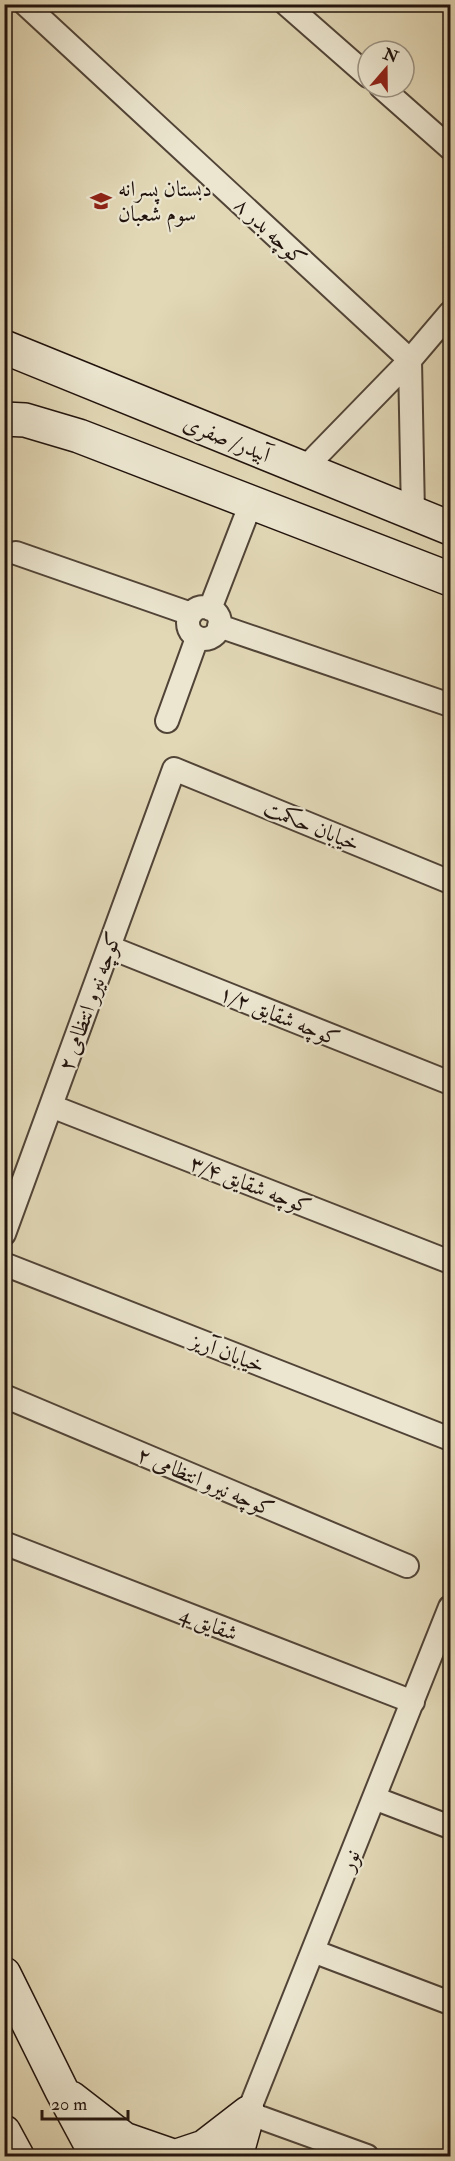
<svg xmlns="http://www.w3.org/2000/svg" width="455" height="2161" viewBox="0 0 455 2161" font-family="'IM FELL Double Pica',Amiri,serif">
<rect width="100%" height="100%" fill="#e2d8b6"/>
<filter id="stains"><feTurbulence type="fractalNoise" baseFrequency=".00333" numOctaves="4"/><feColorMatrix values="0 0 0 0 .2 0 0 0 0 .09 0 0 0 0 .02 0 0 0 .5 -.17"/></filter>
<radialGradient id="worn" r=".72"><stop offset=".6" stop-color="#630" stop-opacity="0"/><stop offset="1" stop-color="#630" stop-opacity=".3"/></radialGradient>
<g fill="none" stroke-linecap="round" stroke-linejoin="round">
<defs>
<path id="street" d="M 25,4 L 410,360
M 286,4 L 368,76
M 381,87 L 450,148
M 410,360 L 413,514
M 303,470 L 410,360 L 450,313
M 16,553 L 191,614
M188 623a16 16 0 1 1 32 0a16 16 0 1 1-32 0Z
M 210,609 L 251,503
M 219,626 L 450,705
M 167,721 L 197,638
M 109,947 L 450,1083
M 51,1106 L 450,1262
M 4,1234 L 174,769 L 450,882
M 4,1264 L 450,1439
M 4,1396 L 407,1566
M 4,1543 L 413,1702
M 374,1798 L 450,1827
M 313,1951 L 450,2003
M 367,2156 L 248,2113 L 450,1607"/>
<path id="secondary" d="M 4,347 L 450,528
M 4,419 L 25,420 L 79,436 L 450,579
M 4,1974 L 62,2091 L 97,2156
M 71,2098 L 124,2139 L 173,2156
M 4,2132 L 17,2156
M 177,2156 L 204,2147 L 248,2113
M 236,2156 L 248,2113"/>
</defs>
<!-- street casing -->
<use href="#street" stroke="#514437" stroke-width="26"/>
<!-- secondary casing -->
<use href="#secondary" stroke="#21130d" stroke-width="36"/>
<!-- street -->
<use href="#street" stroke="#ece6d0" stroke-width="22"/>
<!-- secondary -->
<use href="#secondary" stroke="#ece6d0" stroke-width="33"/>
</g>
<!-- icons -->
<defs>
<symbol id="school-bare" viewBox="-9 -9 18 18"><path d="M0-5L7-2L0 1L-7-2ZM-4 1L0 2.5L4 1V4Q0 6-4 4Z" fill="#8f2418" stroke="#ece6d0" stroke-width="2.5" paint-order="stroke"/></symbol>
</defs>
<g fill-rule="evenodd">
<use href="#school-bare" x="86" y="186" width="30" height="30"/>
</g>
<g text-anchor="middle" stroke-width="4.5" stroke-linejoin="round" paint-order="stroke">
<!-- poi labels -->
<g font-size="22" fill="#21130d" stroke="#ece6d0" text-anchor="start">
<text x="118" y="196">دبستان پسرانه<tspan x="118" dy="25">سوم شعبان</tspan></text>
</g>
<!-- street labels -->
<g font-size="22" fill="#21130d" stroke="#ece6d0">
<text transform="translate(271 231) rotate(43)" y="8">کوچه بدر ۸</text>
<text transform="translate(227 438) rotate(22)" y="8">آبیدر/ صفری</text>
<text transform="translate(312 825) rotate(22)" y="8">خیابان حکمت</text>
<text transform="translate(89 1001) rotate(-70)" y="8">کوچه نیرو انتظامی ۲</text>
<text transform="translate(280 1015) rotate(22)" y="8">کوچه شقایق ۱/۲</text>
<text transform="translate(251 1184) rotate(21)" y="8">کوچه شقایق ۳/۴</text>
<text transform="translate(228 1352) rotate(21)" y="8">خیابان آریز</text>
<text transform="translate(206 1481) rotate(23)" y="8">کوچه نیرو انتظامی ۲</text>
<text transform="translate(209 1623) rotate(21)" y="8">شقایق 4</text>
<text transform="translate(349 1860) rotate(-68)" y="8">نور</text>
</g>
</g>
<!-- margin -->
<rect width="455" height="2161" fill="none" stroke="#e2d8b6" stroke-width="24"/>
<rect x="6" y="6" width="443" height="2149" fill="none" stroke="#21130d" stroke-width="3"/>
<rect x="12" y="12" width="431" height="2137" fill="none" stroke="#21130d" stroke-width="1.5"/>
<!-- north arrow -->
<g transform="translate(386 69) rotate(20)"><circle r="28" fill="#ece6d0" stroke="#9b9282" stroke-width="1.5"/>
<path d="M0-4.5L10 22L0 15L-10 22Z" fill="#8f2418"/>
<text y="-9" font-size="16" font-weight="bold" text-anchor="middle" fill="#21130d">N</text>
</g>
<!-- scale -->
<path d="M42 2110v9h86v-9" fill="none" stroke="#21130d" stroke-width="3"/>
<text x="51" y="2110" font-size="18" fill="#21130d" stroke="#ece6d0" stroke-width="4.5" paint-order="stroke">20 m</text>
<rect width="100%" height="100%" filter="url(#stains)"/>
<rect width="100%" height="100%" fill="url(#worn)"/>
</svg>
